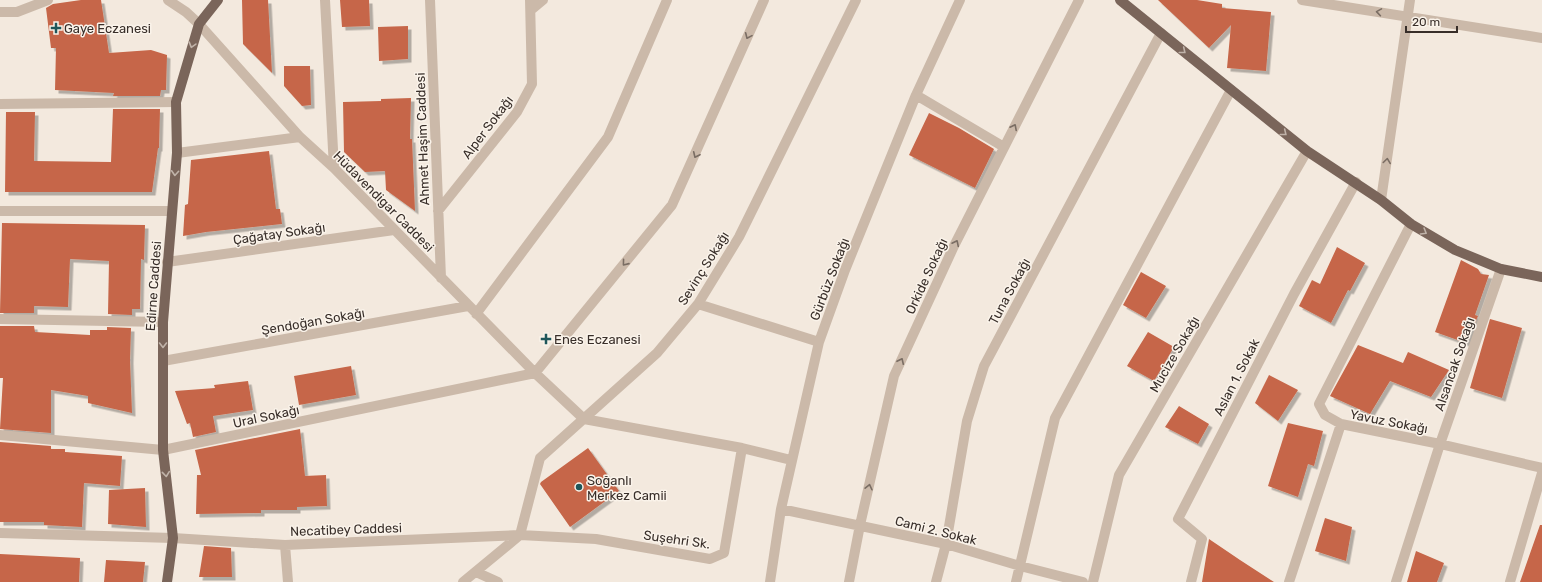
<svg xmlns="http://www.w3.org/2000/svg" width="1542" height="582" viewBox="0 0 1542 582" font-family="Rubik,sans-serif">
<defs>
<filter id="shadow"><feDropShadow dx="3.5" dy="3.5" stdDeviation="0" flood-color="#0004"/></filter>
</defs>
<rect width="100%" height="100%" fill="#f3e9de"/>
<!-- building -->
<path fill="#c66648" filter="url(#shadow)" d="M 81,0 L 101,0 L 109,53 L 151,50 L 167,55 L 166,90 L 161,90 L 160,96 L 113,96 L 114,93 L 55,90 L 56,48 L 51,48 L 46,8 L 53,4 Z
M 242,0 L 268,0 L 272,73 L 243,44 Z
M 340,0 L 369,0 L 370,26 L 342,27 Z
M 1158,0 L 1197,0 L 1222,4 L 1222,8 L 1271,12 L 1266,71 L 1227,68 L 1231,25 L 1209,48 Z
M 408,26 L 408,59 L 379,61 L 378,27 Z
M 284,66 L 310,66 L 311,105 L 302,106 L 284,86 Z
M 411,98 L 410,139 L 412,139 L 415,211 L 386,190 L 385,171 L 365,172 L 344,152 L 343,102 L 381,101 L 381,99 Z
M 113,109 L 160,109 L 159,148 L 158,148 L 152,192 L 5,192 L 6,112 L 35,112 L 34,161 L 111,162 Z
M 929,113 L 959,128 L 994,149 L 975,188 L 909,155 Z
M 269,151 L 276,209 L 280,209 L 282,224 L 206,232 L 183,236 L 185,205 L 188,204 L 191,160 Z
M 2,223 L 145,225 L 144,260 L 141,259 L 140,309 L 132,309 L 132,315 L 108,314 L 109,261 L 70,259 L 68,307 L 34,306 L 34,313 L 0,313 Z
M 1337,247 L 1365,263 L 1350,291 L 1348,290 L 1331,323 L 1299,306 L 1312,280 L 1320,284 Z
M 1461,260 L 1478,269 L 1481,274 L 1489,275 L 1475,315 L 1478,316 L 1466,343 L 1435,332 Z
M 1141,272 L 1166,286 L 1146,318 L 1123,305 Z
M 1490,319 L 1522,328 L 1502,398 L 1470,388 Z
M 0,326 L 34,326 L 35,332 L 90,335 L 90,330 L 107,330 L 107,327 L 131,328 L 130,360 L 132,413 L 88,403 L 88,396 L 51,390 L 51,433 L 0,429 L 3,378 L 0,378 Z
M 1148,332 L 1174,347 L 1154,381 L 1127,366 Z
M 1358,345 L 1403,363 L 1408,352 L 1449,370 L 1431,397 L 1390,381 L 1370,414 L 1330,396 Z
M 351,366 L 356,395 L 299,405 L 294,376 Z
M 1269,375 L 1298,390 L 1278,421 L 1255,403 Z
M 248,381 L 253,410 L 213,416 L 216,432 L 193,437 L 190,423 L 187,424 L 175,391 L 215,388 L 214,385 Z
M 1179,406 L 1209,424 L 1198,444 L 1165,427 Z
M 1288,423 L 1323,431 L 1314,466 L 1308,464 L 1298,497 L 1268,486 Z
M 300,429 L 305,476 L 326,475 L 327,506 L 297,507 L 297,510 L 261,510 L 261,513 L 196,514 L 197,475 L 201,475 L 195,450 Z
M 0,442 L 51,446 L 51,449 L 65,449 L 65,452 L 122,456 L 120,486 L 84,483 L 82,527 L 44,525 L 44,522 L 0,522 Z
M 588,448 L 619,491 L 570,527 L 540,484 L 541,482 Z
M 145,488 L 146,527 L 108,524 L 109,490 Z
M 1325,518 L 1352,527 L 1346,561 L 1315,551 Z
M 1540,525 L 1542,525 L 1542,582 L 1520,582 Z
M 1209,539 L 1240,560 L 1274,582 L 1202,582 Z
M 204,546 L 231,548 L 232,577 L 199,577 Z
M 1416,551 L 1444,563 L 1437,582 L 1407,582 Z
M 0,554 L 80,558 L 79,582 L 0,582 Z
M 106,560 L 145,562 L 143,582 L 104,582 Z"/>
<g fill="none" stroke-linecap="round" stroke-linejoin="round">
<!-- minor -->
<path stroke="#cbb9a9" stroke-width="10" d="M 168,0 L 186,12 L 199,24 L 300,137 L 334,168 L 535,373 L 584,419
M 325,0 L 334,168
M 430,0 L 441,278
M 1302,0 L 1542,38
M 531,10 L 543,0
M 0,12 L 17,12 L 48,0
M 916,95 L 1004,147
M 0,104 L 176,102
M 177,153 L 300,137
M 1381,200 L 1410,0
M 0,211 L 172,211
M 438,211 L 517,112 L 532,84 L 530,0
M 1411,224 L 1319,404 L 1325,415 L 1341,424 L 1440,444 L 1542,468
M 167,262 L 394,230
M 698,304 L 819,342
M 476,314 L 608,137 L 667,0
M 0,319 L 163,322
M 163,361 L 468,306
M 584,419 L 742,448 L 791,460
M 0,435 L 163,450 L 535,373 L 672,205 L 764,0
M 781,509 L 946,544 L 1020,566 L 1083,582
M 0,533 L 173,538 L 285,545 L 520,535 L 596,539 L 710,559 L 724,553 L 742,448
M 285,545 L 288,582
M 476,572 L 498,582
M 463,582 L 520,535 L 540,458 L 657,353 L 698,304 L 739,237 L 856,0
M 770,582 L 781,509 L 819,342 L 845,270 L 916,95 L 960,0
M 849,582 L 860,525 L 894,376 L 954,246 L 1079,0
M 936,582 L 946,544 L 967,421 L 984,366 L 1161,33
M 1016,582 L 1055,418 L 1231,90
M 1093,582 L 1119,475 L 1307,151
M 1191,582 L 1202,539 L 1178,519 L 1294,294 L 1356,182
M 1289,582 L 1341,424
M 1396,582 L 1440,444 L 1501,269
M 1510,582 L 1542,473"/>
<!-- major -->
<path stroke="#7a655a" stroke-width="10" d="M 1120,0 L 1307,151 L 1381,200 L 1411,224 L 1455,250 L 1501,269 L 1542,277
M 167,582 L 173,538 L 163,450 L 163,322 L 177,153 L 176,102 L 199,24 L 218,0"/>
</g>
<!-- one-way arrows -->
<defs><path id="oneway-chevron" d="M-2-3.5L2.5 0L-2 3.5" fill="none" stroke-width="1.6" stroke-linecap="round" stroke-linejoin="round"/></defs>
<g stroke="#7a6d63">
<use href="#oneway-chevron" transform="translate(1379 12) rotate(-171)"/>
<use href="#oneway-chevron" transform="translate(748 36) rotate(114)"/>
<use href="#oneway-chevron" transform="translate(1014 127) rotate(-63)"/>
<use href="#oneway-chevron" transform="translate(696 155) rotate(115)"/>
<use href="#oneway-chevron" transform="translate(1387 161) rotate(-82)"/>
<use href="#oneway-chevron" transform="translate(956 243) rotate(-64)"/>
<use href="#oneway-chevron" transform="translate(625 263) rotate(129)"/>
<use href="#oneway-chevron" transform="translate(901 361) rotate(-65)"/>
<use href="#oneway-chevron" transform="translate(869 487) rotate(-77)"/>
</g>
<g stroke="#c0b3a9">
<use href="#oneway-chevron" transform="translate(192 45) rotate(106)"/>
<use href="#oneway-chevron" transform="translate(1183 51) rotate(39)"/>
<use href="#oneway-chevron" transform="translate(1284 133) rotate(39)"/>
<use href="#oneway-chevron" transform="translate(175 173) rotate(94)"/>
<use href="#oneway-chevron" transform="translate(1424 232) rotate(31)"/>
<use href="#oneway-chevron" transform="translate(163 345) rotate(90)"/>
<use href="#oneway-chevron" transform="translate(166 474) rotate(84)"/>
</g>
<!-- markers -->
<g fill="#1e565a" stroke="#faf3ea" stroke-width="1.5">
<path d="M54 22h4v4h4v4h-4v4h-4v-4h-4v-4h4z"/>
<path d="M544 333h4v4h4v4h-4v4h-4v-4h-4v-4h4z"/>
<circle cx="579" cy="487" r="4"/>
</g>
<g text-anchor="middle" stroke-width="3" stroke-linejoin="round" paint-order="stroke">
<!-- poi labels -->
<g font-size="13" fill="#382e29" stroke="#faf3ea" text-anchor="start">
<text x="64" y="33">Gaye Eczanesi</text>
<text x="554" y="344">Enes Eczanesi</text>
<text x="587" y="485">Soğanlı<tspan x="587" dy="15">Merkez Camii</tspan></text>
</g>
<!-- street labels -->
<g font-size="13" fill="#382e29" stroke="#faf3ea">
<text transform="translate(487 127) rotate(-53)" y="5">Alper Sokağı</text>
<text transform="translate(422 139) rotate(-92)" y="5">Ahmet Haşim Caddesi</text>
<text transform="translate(384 201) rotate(45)" y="5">Hüdavendigar Caddesi</text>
<text transform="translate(279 233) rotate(-8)" y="5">Çağatay Sokağı</text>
<text transform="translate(703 268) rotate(-58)" y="5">Sevinç Sokağı</text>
<text transform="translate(926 276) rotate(-65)" y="5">Orkide Sokağı</text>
<text transform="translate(829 279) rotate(-69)" y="5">Gürbüz Sokağı</text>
<text transform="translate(153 286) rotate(-86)" y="5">Edirne Caddesi</text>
<text transform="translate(1009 291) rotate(-62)" y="5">Tuna Sokağı</text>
<text transform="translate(313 321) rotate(-10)" y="5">Şendoğan Sokağı</text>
<text transform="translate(1174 354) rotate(-60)" y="5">Mucize Sokağı</text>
<text transform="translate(1454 364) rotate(-71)" y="5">Alsancak Sokağı</text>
<text transform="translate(1236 377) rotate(-63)" y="5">Aslan 1. Sokak</text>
<text transform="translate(266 416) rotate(-12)" y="5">Ural Sokağı</text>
<text transform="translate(1389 421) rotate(11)" y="5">Yavuz Sokağı</text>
<text transform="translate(346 529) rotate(-2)" y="5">Necatibey Caddesi</text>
<text transform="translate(936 530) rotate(14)" y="5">Cami 2. Sokak</text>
<text transform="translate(677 539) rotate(8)" y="5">Suşehri Sk.</text>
</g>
</g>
<!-- scale -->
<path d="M1406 26v6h51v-6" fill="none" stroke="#382e29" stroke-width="2"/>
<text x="1412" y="26" font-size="12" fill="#382e29" stroke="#faf3ea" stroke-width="3" paint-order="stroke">20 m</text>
</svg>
